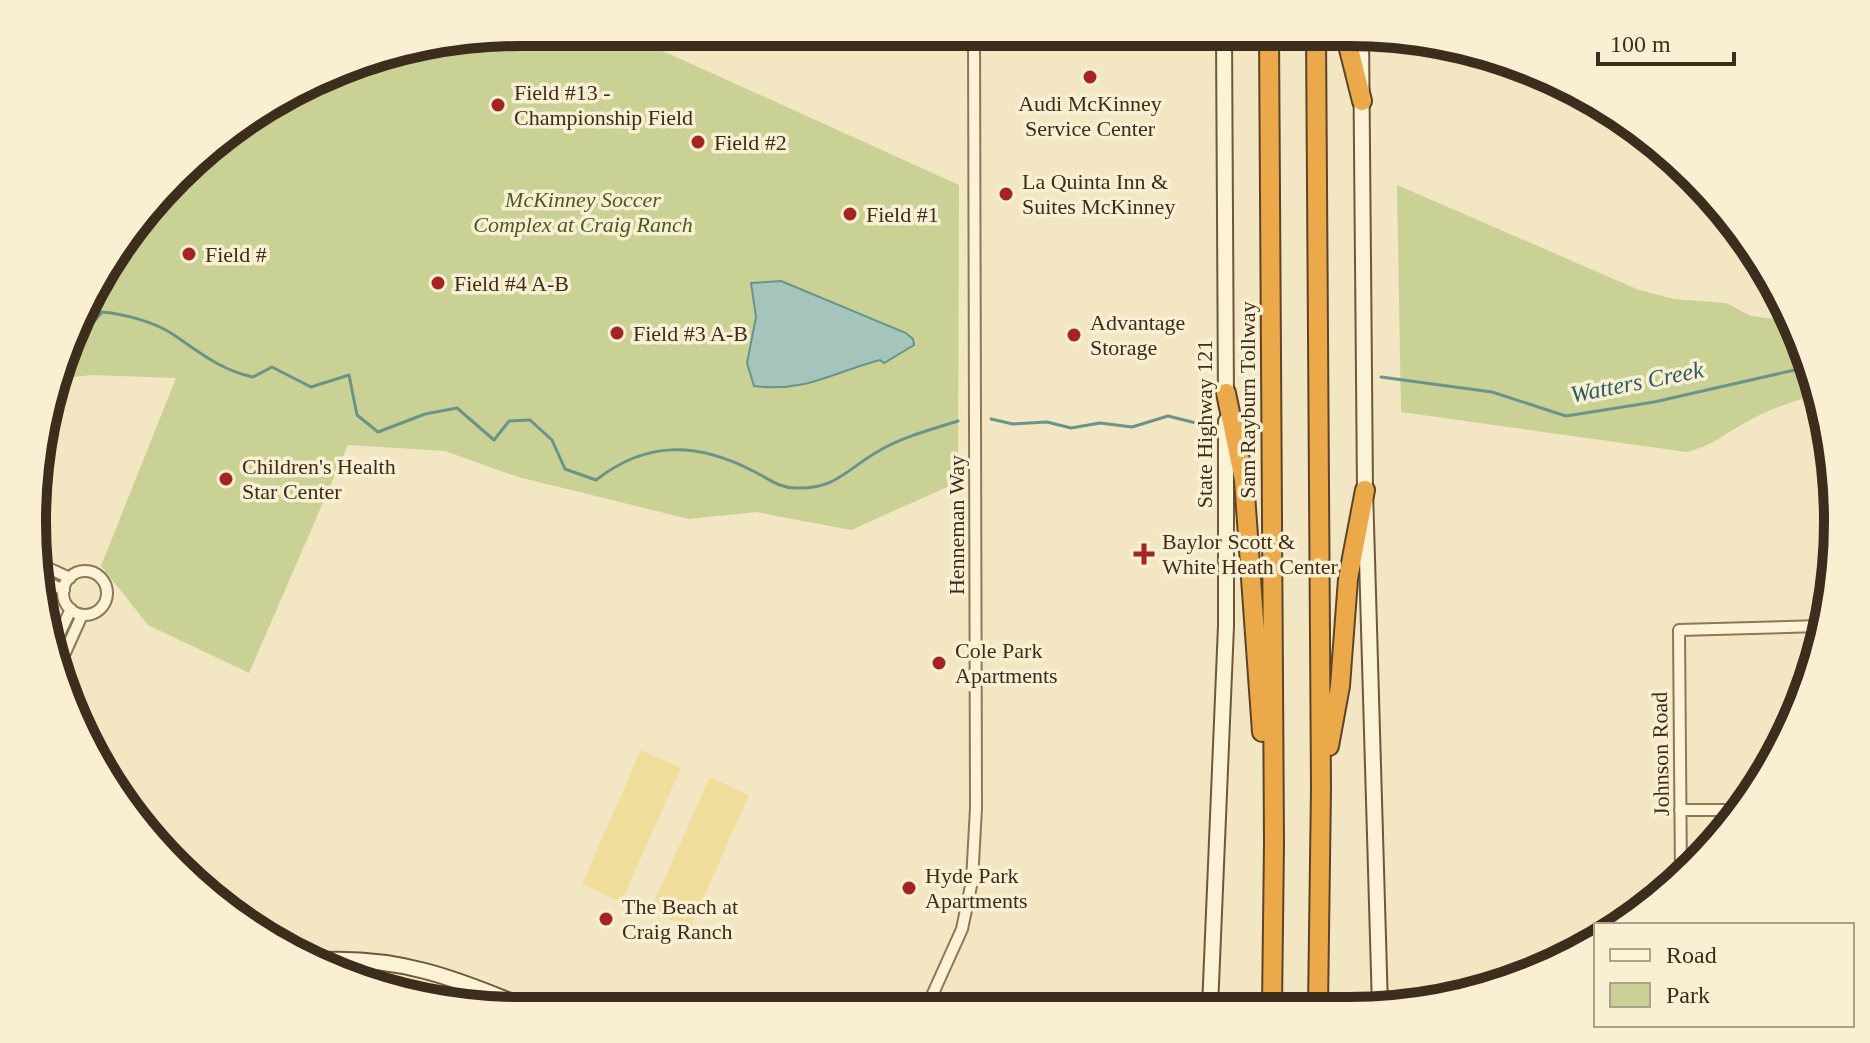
<svg xmlns="http://www.w3.org/2000/svg" width="1870" height="1043" viewBox="0 0 1870 1043" font-family="Georgia,serif">
<rect width="100%" height="100%" fill="#f3e6c2"/>
<!-- green -->
<path fill="#c9d294" d="M 522,32 L 647,32 L 643,42 L 959,185 L 958,486 L 945,488 L 851,530 L 756,512 L 689,519 L 518,477 L 445,451 L 348,445 L 249,673 L 148,625 L 101,566 L 176,378 L 92,375 L 56,379 L 115,249 L 224,133 L 365,58 Z
M 1397,185 L 1639,290 L 1674,299 L 1726,303 L 1751,316 L 1775,319 L 1783,316 L 1821,394 C 1794,400 1767,410 1743,424 C 1721,436 1712,446 1686,452 L 1401,412 Z"/>
<!-- sand -->
<path fill="#f1de9c" d="M 641,750 L 681,768 L 621,902 L 582,884 Z
M 710,777 L 749,795 L 690,928 L 650,911 Z"/>
<!-- water -->
<path fill="#a5c5bc" stroke="#6a948b" stroke-width="2" d="M 781,281 L 906,333 L 913,339 L 914,345 L 884,363 L 880,360 C 834,372 805,393 754,386 L 747,363 L 756,317 L 751,283 Z"/>
<g fill="none" stroke-linecap="round" stroke-linejoin="round">
<!-- stream -->
<path stroke="#6a948b" stroke-width="3" d="M 67,354 L 102,312 C 125,314 155,322 174,335 C 199,352 222,371 253,377 L 272,367 L 311,387 L 349,375 L 357,415 L 378,432 L 425,414 L 457,408 L 494,440 L 509,421 L 530,420 L 552,440 L 565,469 L 596,480 C 646,441 696,442 751,470 C 767,477 777,488 796,488 C 836,489 846,470 877,452 C 902,437 930,430 958,421
M 1381,377 L 1492,392 L 1566,416 L 1654,402 L 1808,367
M 991,419 L 1013,424 L 1047,422 L 1071,428 L 1100,423 L 1132,427 L 1168,416 L 1196,423 L 1209,420"/>
<defs>
<path id="street" d="M 35,562 L 70,578
M63 593a22 22 0 1 1 44 0a22 22 0 1 1-44 0Z
M 39,579 L 64,590
M 54,645 L 71,609
M 59,666 L 82,615
M 1680,810 L 1739,810
M 1681,878 L 1679,630 L 1820,626
M 926,1009 L 962,929 L 972,881 L 976,808 L 974,33"/>
<path id="secondary" d="M 1224,33 L 1226,400
M 1361,33 L 1365,490 L 1380,1007
M 311,961 C 394,954 457,978 531,1010
M 363,985 L 390,987 L 443,1001
M 1210,1008 L 1226,626 L 1226,421"/>
<path id="highway" d="M 1269,33 L 1274,843 L 1272,1007
M 1316,33 L 1321,788 L 1318,1007
M 1345,33 L 1362,101
M 1226,393 L 1244,480 L 1262,732
M 1329,746 L 1340,686 L 1348,579 L 1365,490"/>
</defs>
<!-- street casing -->
<use href="#street" stroke="#8f7657" stroke-width="14"/>
<!-- secondary casing -->
<use href="#secondary" stroke="#71573a" stroke-width="18"/>
<!-- highway casing -->
<use href="#highway" stroke="#5c442b" stroke-width="22"/>
<!-- street -->
<use href="#street" stroke="#fcf2d6" stroke-width="10"/>
<!-- secondary -->
<use href="#secondary" stroke="#fcf2d6" stroke-width="14"/>
<!-- highway -->
<use href="#highway" stroke="#eba94a" stroke-width="18"/>
</g>
<!-- markers -->
<g fill="#a52320" stroke="#f9efd2" stroke-width="3">
<circle cx="1090" cy="77" r="8"/>
<circle cx="498" cy="105" r="8"/>
<circle cx="698" cy="142" r="8"/>
<circle cx="1006" cy="194" r="8"/>
<circle cx="850" cy="214" r="8"/>
<circle cx="189" cy="254" r="8"/>
<circle cx="438" cy="283" r="8"/>
<circle cx="617" cy="333" r="8"/>
<circle cx="1074" cy="335" r="8"/>
<circle cx="226" cy="479" r="8"/>
<path d="M1140 542h8v8h8v8h-8v8h-8v-8h-8v-8h8z"/>
<circle cx="939" cy="663" r="8"/>
<circle cx="909" cy="888" r="8"/>
<circle cx="606" cy="919" r="8"/>
</g>
<g text-anchor="middle" stroke-width="7" stroke-linejoin="round" paint-order="stroke">
<!-- poi labels -->
<g font-size="22" fill="#3d2d1c" stroke="#f9efd2" text-anchor="start">
<text x="514" y="100">Field #13 -<tspan x="514" dy="25">Championship Field</tspan></text>
<text x="1090" y="111" text-anchor="middle">Audi McKinney<tspan x="1090" dy="25">Service Center</tspan></text>
<text x="714" y="150">Field #2</text>
<text x="1022" y="189">La Quinta Inn &amp;<tspan x="1022" dy="25">Suites McKinney</tspan></text>
<text x="866" y="222">Field #1</text>
<text x="205" y="262">Field #</text>
<text x="454" y="291">Field #4 A-B</text>
<text x="1090" y="330">Advantage<tspan x="1090" dy="25">Storage</tspan></text>
<text x="633" y="341">Field #3 A-B</text>
<text x="242" y="474">Children's Health<tspan x="242" dy="25">Star Center</tspan></text>
<text x="1162" y="549">Baylor Scott &amp;<tspan x="1162" dy="25">White Heath Center</tspan></text>
<text x="955" y="658">Cole Park<tspan x="955" dy="25">Apartments</tspan></text>
<text x="925" y="883">Hyde Park<tspan x="925" dy="25">Apartments</tspan></text>
<text x="622" y="914">The Beach at<tspan x="622" dy="25">Craig Ranch</tspan></text>
</g>
<!-- park labels -->
<g font-size="22" font-style="italic" fill="#4b5c21" stroke="#f9efd2">
<text x="583" y="207">McKinney Soccer<tspan x="583" dy="25">Complex at Craig Ranch</tspan></text>
</g>
<!-- street labels -->
<g font-size="22" fill="#3d2d1c" stroke="#f9efd2">
<text transform="translate(1247 400) rotate(-90)" y="8">Sam Rayburn Tollway</text>
<text transform="translate(1204 424) rotate(-90)" y="8">State Highway 121</text>
<text transform="translate(956 525) rotate(-90)" y="8">Henneman Way</text>
<text transform="translate(1660 754) rotate(-91)" y="8">Johnson Road</text>
</g>
<!-- water labels -->
<g font-size="24" font-style="italic" fill="#2a5e5d" stroke="#f9efd2">
<text transform="translate(1637 382) rotate(-11)" y="8">Watters Creek</text>
</g>
</g>
<!-- crop -->
<path d="M0 0H1870V1043H0ZM521 46H1349A475 475 0 0 1 1824 521V522A475 475 0 0 1 1349 997H521A475 475 0 0 1 46 522V521A475 475 0 0 1 521 46Z" fill="#f9efd2" fill-rule="evenodd"/>
<path fill="none" stroke="#3d2d1c" stroke-width="10" d="M521 46H1349A475 475 0 0 1 1824 521V522A475 475 0 0 1 1349 997H521A475 475 0 0 1 46 522V521A475 475 0 0 1 521 46Z"/>
<!-- legend -->
<rect x="1594" y="923" width="260" height="104" fill="#f9efd2" stroke="#aea189" stroke-width="2"/>
<rect x="1610" y="949" width="40" height="12" fill="#fcf2d6" stroke="#aea189" stroke-width="2"/>
<text x="1666" y="963" font-size="24" fill="#3d2d1c">Road</text>
<rect x="1610" y="983" width="40" height="24" fill="#c9d294" stroke="#aea189" stroke-width="2"/>
<text x="1666" y="1003" font-size="24" fill="#3d2d1c">Park</text>
<!-- scale -->
<path d="M1598 52v12h136v-12" fill="none" stroke="#3d2d1c" stroke-width="4"/>
<text x="1610" y="52" font-size="24" fill="#3d2d1c" stroke="#f9efd2" stroke-width="6" paint-order="stroke">100 m</text>
</svg>
